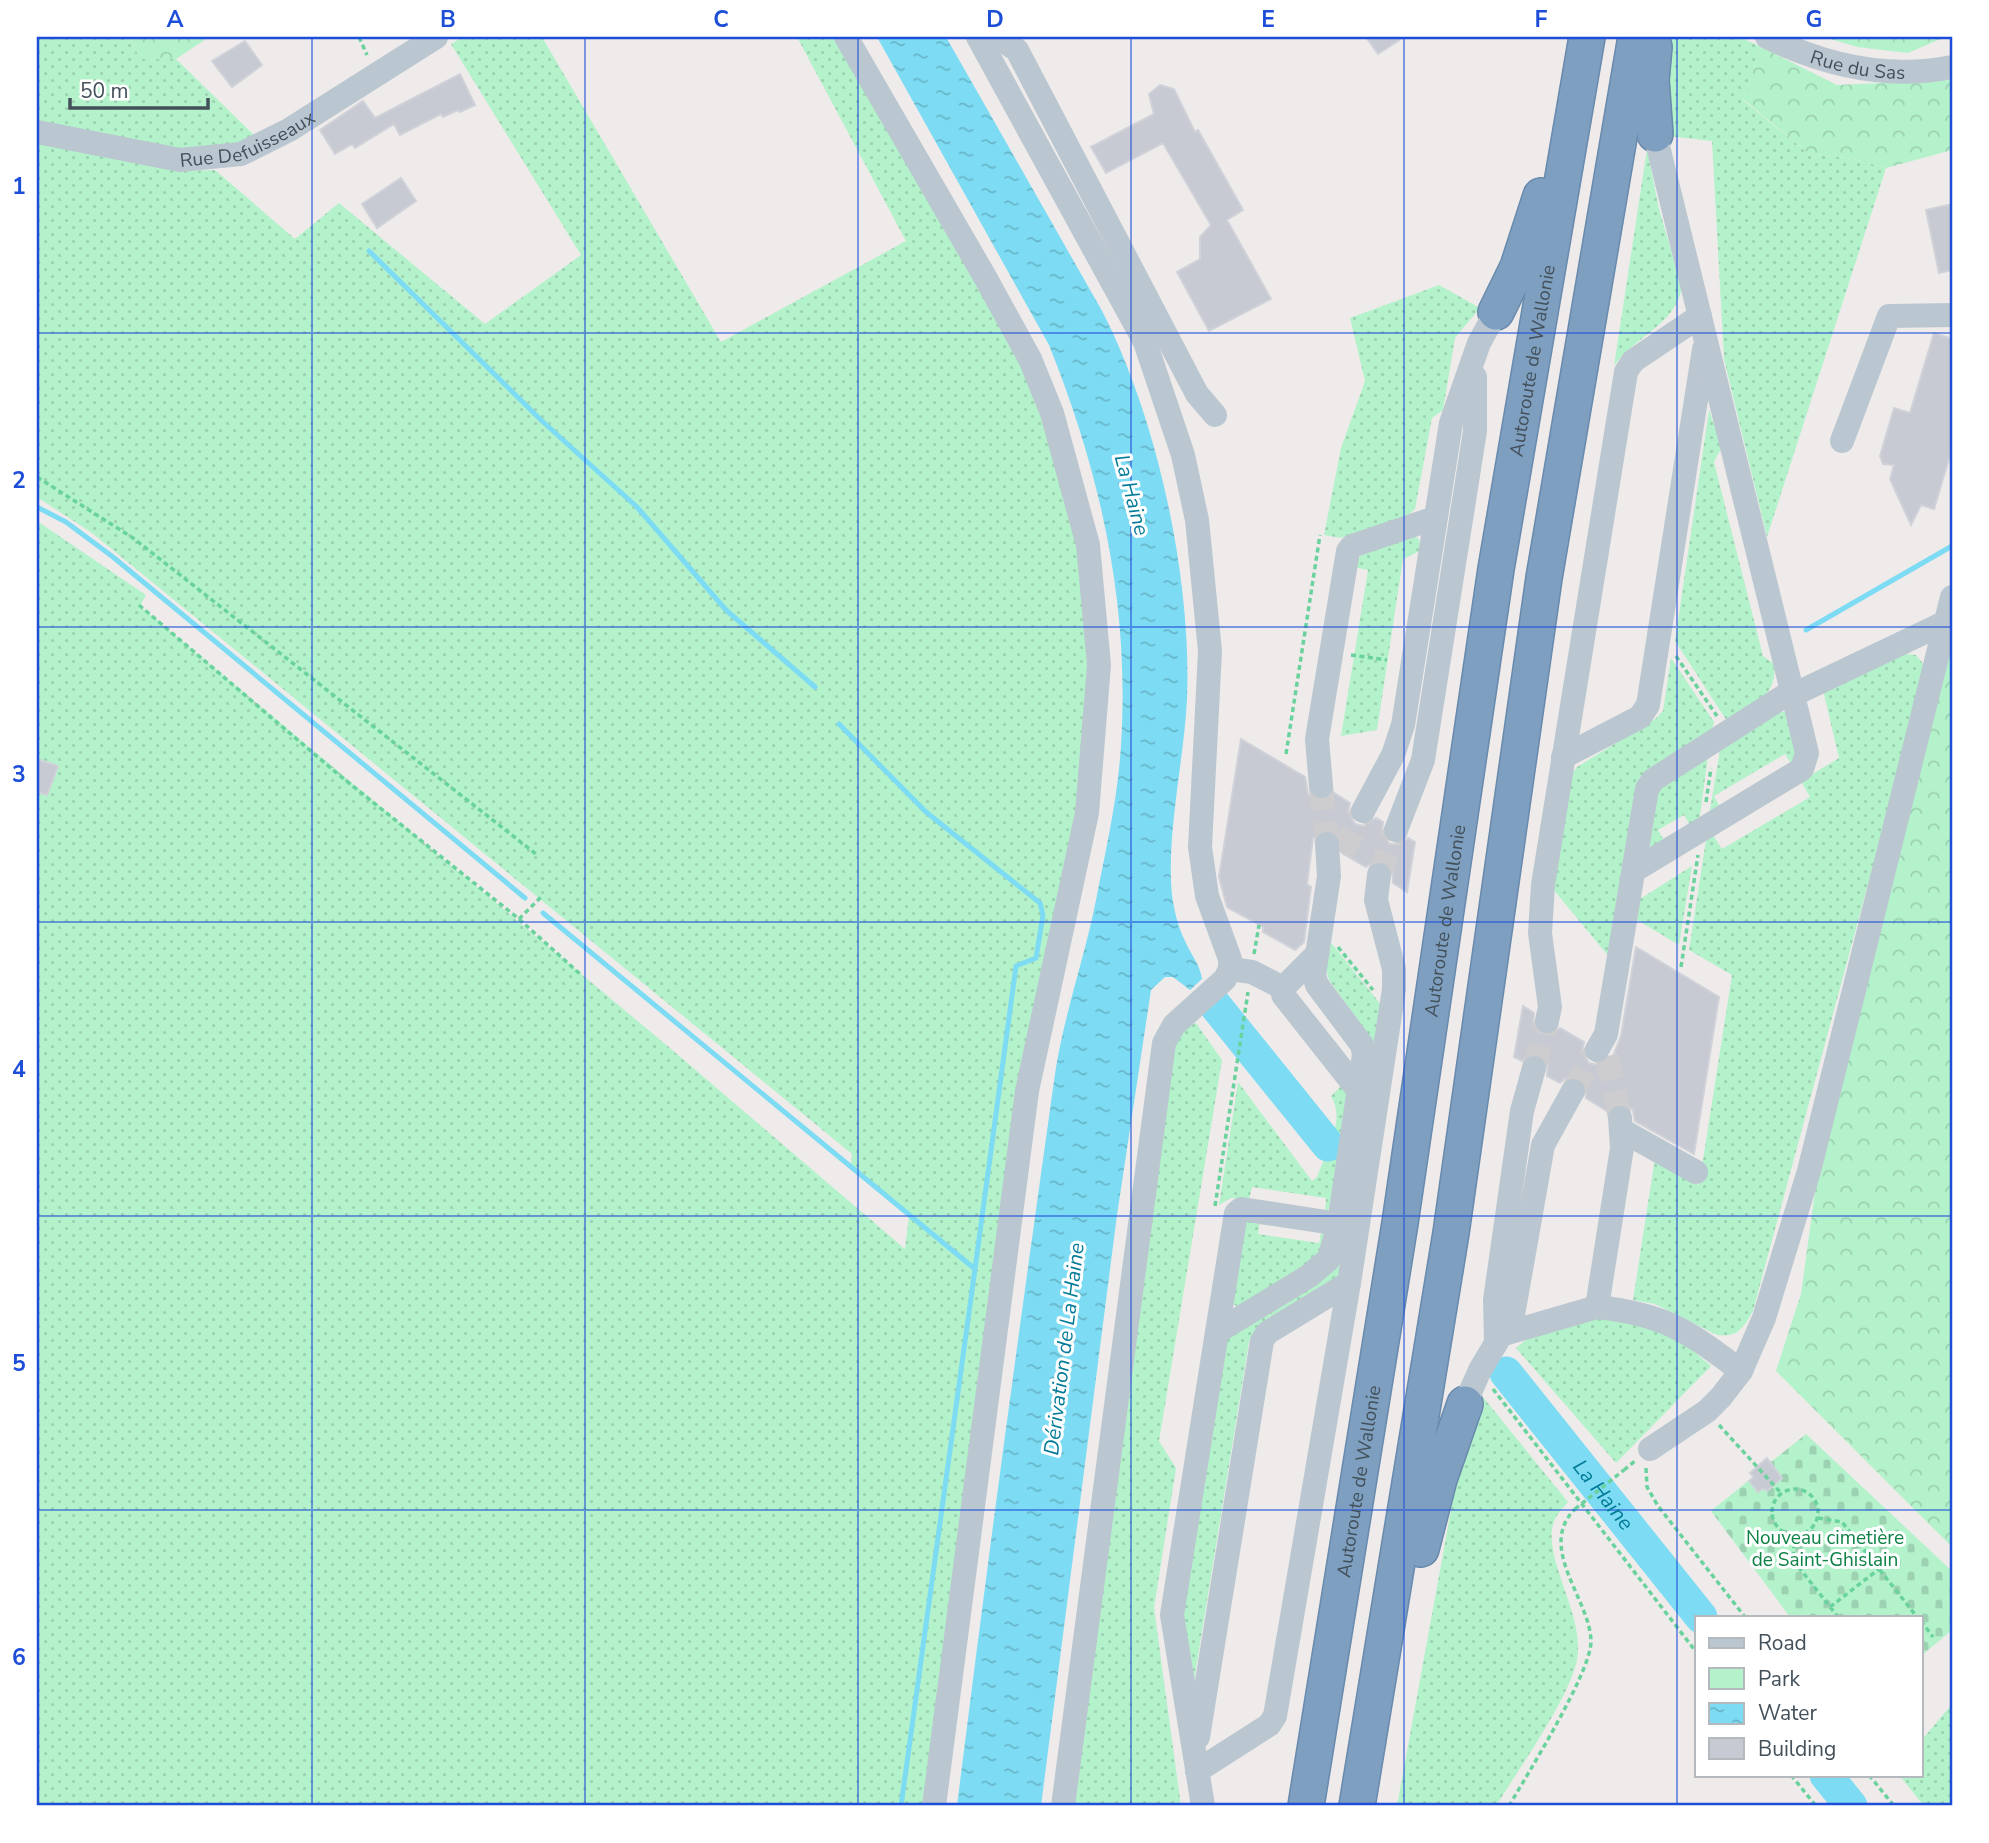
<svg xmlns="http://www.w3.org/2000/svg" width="1989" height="1843" viewBox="0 0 1989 1843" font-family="'Nunito Sans',sans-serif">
<defs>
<pattern id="green-dots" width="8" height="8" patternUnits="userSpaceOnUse" patternTransform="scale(1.75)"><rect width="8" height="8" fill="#b4f2cb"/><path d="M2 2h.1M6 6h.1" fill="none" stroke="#9cd1b1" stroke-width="1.8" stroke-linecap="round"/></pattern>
<pattern id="forest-crowns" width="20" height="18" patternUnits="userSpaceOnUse" patternTransform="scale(1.75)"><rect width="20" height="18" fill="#b4f2cb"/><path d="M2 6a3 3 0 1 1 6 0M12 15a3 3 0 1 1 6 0" fill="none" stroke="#9cd1b1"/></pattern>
<pattern id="cemetery-stones" width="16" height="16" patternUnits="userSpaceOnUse" patternTransform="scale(1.75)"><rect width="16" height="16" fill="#b4f2cb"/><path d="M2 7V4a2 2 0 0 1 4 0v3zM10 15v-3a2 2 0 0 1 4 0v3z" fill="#9cd1b1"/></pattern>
<pattern id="water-ripples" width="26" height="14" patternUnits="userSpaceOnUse" patternTransform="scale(1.75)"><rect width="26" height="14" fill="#7ddcf3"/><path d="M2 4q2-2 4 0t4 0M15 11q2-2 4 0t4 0" fill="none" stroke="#68b5c8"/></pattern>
</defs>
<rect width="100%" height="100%" fill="#efebeb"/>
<!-- green -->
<path fill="url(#green-dots)" d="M 37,37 L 130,37 L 140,59 L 176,59 L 255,136 L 237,145 L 196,152 L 37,124 Z
M 463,37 L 542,37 L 721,342 L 906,241 L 797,37 L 840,37 L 1006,321 L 1049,421 L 1090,609 L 1087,760 L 927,1806 L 37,1806 L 37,521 L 146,595 L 140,606 L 664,1043 L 905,1249 L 909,1215 L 851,1166 L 852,1154 L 92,533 L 37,497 L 37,143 L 183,171 L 215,170 L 295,239 L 339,203 L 485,324 L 581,255 L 451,44 Z
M 1666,37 L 1740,37 L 1761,47 L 1743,100 L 1808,153 L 1854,159 L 1886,168 L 1767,537 L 1724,359 L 1712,141 L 1667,136 Z
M 1647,149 L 1659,209 L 1682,288 C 1674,326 1635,336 1614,366 Z
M 1439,285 L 1480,308 L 1455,338 L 1443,410 L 1432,418 L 1415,509 L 1407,516 L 1341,538 L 1324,535 L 1341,448 L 1365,381 L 1350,318 Z
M 1709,410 L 1722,447 L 1714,462 L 1763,656 L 1774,664 C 1778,697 1752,705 1727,721 L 1675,641 Z
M 1411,536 L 1418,538 L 1422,550 L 1403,559 L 1377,730 L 1341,736 L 1368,570 L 1353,567 L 1361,555 Z
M 1905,654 L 1916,655 L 1925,666 L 1923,680 L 1753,1311 C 1744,1327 1738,1338 1717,1335 L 1655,1304 L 1633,1300 L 1655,1158 L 1699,1185 L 1732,975 L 1689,950 L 1706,840 L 1713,835 L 1722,849 L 1810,797 L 1801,781 L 1839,758 L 1822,686 Z
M 1671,658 L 1714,722 L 1711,734 L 1640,778 L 1611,959 L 1552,888 L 1569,778 L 1577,767 L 1655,719 L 1663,711 Z
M 1781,712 L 1786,712 L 1798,752 L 1793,767 L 1785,754 L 1714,796 L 1721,809 L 1709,816 L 1720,750 Z
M 1708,756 L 1699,823 L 1691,827 L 1684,815 L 1658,830 L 1665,842 L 1655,848 L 1648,846 L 1659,788 Z
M 1692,866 L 1679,945 L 1637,920 L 1640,899 Z
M 1328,939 L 1382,1006 L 1366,1109 L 1373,1041 L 1329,980 L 1326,969 Z
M 1196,1023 L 1222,1060 L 1159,1441 L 1176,1468 L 1154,1608 L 1181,1806 L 1075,1806 L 1169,1048 L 1179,1030 Z
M 1238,1082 L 1312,1181 L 1317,1177 C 1326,1152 1346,1121 1331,1096 L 1342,1085 L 1349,1096 L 1331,1207 L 1325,1212 L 1326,1198 L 1252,1187 L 1249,1200 L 1231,1198 L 1219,1205 Z
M 1260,1220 L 1258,1234 L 1319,1243 L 1322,1229 L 1326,1235 L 1317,1257 L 1238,1307 L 1230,1302 L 1244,1222 Z
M 1346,1229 L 1338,1277 L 1253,1333 L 1249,1342 L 1193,1687 L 1180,1615 L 1219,1361 L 1229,1335 Z
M 1592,1314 C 1649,1318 1668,1328 1711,1366 L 1616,1463 L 1516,1348 L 1536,1331 Z
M 1483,1397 L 1568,1502 C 1564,1507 1558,1513 1555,1519 C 1539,1554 1586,1615 1577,1660 C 1569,1699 1518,1770 1496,1806 L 1397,1806 L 1457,1477 L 1470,1424 Z
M 1952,1704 L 1952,1806 L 1924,1806 L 1899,1775 L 1921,1775 L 1921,1741 Z"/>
<!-- forest -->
<path fill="url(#forest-crowns)" d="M 130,37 L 209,37 L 176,59 L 140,59 Z
M 1824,37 L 1945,37 L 1908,53 L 1857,47 Z
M 1761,47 L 1837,85 L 1952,80 L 1952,150 L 1886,168 L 1854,159 L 1808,153 L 1743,99 Z
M 1952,632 L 1952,1547 L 1776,1371 L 1801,1294 L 1820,1155 Z"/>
<!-- cemetery -->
<path fill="url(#cemetery-stones)" d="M 1806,1434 L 1952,1571 L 1952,1630 L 1921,1656 L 1921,1617 L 1790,1617 L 1711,1511 L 1753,1477 L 1750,1473 L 1767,1458 L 1771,1462 Z"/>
<!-- water -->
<path fill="url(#water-ripples)" d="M 877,37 L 946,37 L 1101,309 C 1157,416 1192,578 1187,699 C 1184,761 1166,835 1172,895 C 1174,910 1178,927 1185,941 C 1191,955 1200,964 1202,979 L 1190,990 L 1173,977 L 1165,977 L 1151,990 L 1117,1215 L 1041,1806 L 957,1806 C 987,1564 1020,1323 1054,1081 C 1062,1020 1084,961 1096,900 C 1106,849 1118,797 1121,745 C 1130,606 1101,474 1049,345 Z"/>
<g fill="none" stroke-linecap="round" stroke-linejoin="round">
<!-- stream -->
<path stroke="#7ddcf3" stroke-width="5" d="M 369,251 L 542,421 L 637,507 L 726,610 L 815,687
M 37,507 L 66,522 L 113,557 L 525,898
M 1806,630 L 1952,546
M 839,724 L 926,812 L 1040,903 L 1043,915 L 1036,958 L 1016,966 L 975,1269
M 543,913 L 975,1269 L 901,1806"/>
<!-- river -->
<g stroke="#7ddcf3" stroke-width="33">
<path d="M 1215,1005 L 1328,1145"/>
<path id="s1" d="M 1506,1373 L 1701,1617"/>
<path d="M 1826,1775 L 1851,1806"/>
</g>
</g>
<!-- building -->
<path fill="#c7cad2" stroke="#cfd2d8" stroke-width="2" d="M 1366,37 L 1404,37 L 1378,54 Z
M 245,41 L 262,65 L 232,87 L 212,61 Z
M 460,74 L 475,105 L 460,112 L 458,110 L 443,117 L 441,114 L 400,135 L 394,124 L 355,148 L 352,144 L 335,154 L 320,130 L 363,101 L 375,118 Z
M 1160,85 L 1174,89 L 1195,132 L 1198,130 L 1243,210 L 1227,220 L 1271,299 L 1209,331 L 1177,272 L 1200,259 L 1200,237 L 1211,225 L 1163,143 L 1106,173 L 1091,147 L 1154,114 L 1149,94 Z
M 401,178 L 416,201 L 377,228 L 362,204 Z
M 1952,204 L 1952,270 L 1939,273 L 1926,210 Z
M 1934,333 L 1952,339 L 1952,449 L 1934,509 L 1921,505 L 1911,525 L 1890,479 L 1894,465 L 1883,464 L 1880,456 L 1894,408 L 1910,413 Z
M 1241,739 L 1305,777 L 1308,794 L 1314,799 L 1323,801 L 1334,793 L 1350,803 L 1348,812 L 1355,824 L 1364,826 L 1376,818 L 1383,822 L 1382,833 L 1390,844 L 1399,844 L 1408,838 L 1415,842 L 1407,892 L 1393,883 L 1393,870 L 1388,864 L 1374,861 L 1366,867 L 1342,853 L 1339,835 L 1325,829 L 1313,838 L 1307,884 L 1311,887 L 1304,942 L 1295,950 L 1263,932 L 1263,927 L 1227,907 L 1219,877 Z
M 37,759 L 58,766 L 47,795 L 37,792 Z
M 1636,947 L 1719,997 L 1694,1154 L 1635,1121 L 1633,1110 L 1627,1105 L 1618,1103 L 1607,1111 L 1586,1098 L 1586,1084 L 1580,1078 L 1566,1078 L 1560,1083 L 1547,1076 L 1548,1064 L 1539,1054 L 1530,1054 L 1522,1061 L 1514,1057 L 1523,1006 L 1534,1013 L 1533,1025 L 1538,1032 L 1551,1035 L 1560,1028 L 1584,1042 L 1582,1051 L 1589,1063 L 1598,1065 L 1612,1059 L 1621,1036 Z
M 1767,1458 L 1782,1478 L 1767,1491 L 1763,1488 L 1758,1492 L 1749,1481 L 1754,1477 L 1750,1473 Z"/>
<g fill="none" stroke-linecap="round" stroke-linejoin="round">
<!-- minor-tunnel -->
<path stroke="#cdccce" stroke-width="24" stroke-dasharray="24 12" stroke-linecap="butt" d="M 1321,786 L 1327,844
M 1342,853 L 1363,811
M 1379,875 L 1396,830
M 1607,1056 L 1620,1118
M 1534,1068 L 1547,1021
M 1573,1091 L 1597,1050"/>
<defs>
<g id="highway">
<path d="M 1654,47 L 1651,80 L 1655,134"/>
<path d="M 1496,312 L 1518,267 L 1541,196"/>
<path d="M 1421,1549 L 1439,1479 L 1465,1404"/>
<path id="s4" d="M 1306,1806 L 1400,1223 L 1496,569 L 1587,37"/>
<path d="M 1357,1806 L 1451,1233 L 1544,578 L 1636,37"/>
</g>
</defs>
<!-- highway casing -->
<use href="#highway" stroke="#698aac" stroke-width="38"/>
<!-- path -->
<path stroke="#6ad29d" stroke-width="3.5" stroke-dasharray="5 3.5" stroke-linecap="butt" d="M 359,37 L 367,55
M 37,477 L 133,538 L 536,854
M 139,605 L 339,775 L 519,919 L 580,974
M 1351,655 L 1387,660
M 1676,656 L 1717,716
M 1286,754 L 1320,535
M 1706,802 L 1711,768
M 519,919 L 542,896
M 1338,947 L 1373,990
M 1254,954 L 1259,925
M 1681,967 L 1698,855
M 1215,1206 L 1248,992
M 1493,1389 L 1697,1653
M 1719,1425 L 1781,1493
M 1646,1468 L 1647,1487 L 1658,1506 L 1745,1617
M 1624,1470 L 1635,1461
M1772 1512a23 23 0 1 1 46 0a23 23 0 1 1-46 0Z
M 1818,1518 L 1842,1522 L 1917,1617
M 1795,1535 L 1793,1560 L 1838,1617
M 1830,1607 L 1879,1569
M 1921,1621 L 1933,1637
M 1791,1775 L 1816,1806
M 1869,1775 L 1894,1806
M 1509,1806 C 1528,1773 1590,1674 1591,1642 C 1591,1600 1536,1548 1575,1509"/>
<!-- minor -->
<g stroke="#bbc7d0" stroke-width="24">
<path d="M 846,37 L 985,277 L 1030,359 L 1052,413 L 1088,545 L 1099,665 L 1087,813 L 1027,1091 L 934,1806"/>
<path d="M 978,37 L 1145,342 L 1183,455 L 1197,520 L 1210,651 L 1200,847 L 1207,896 L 1230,959 L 1230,969 L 1225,979 L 1174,1025 L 1164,1043 L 1063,1806"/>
<path d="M 997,37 L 1017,50 L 1197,394 L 1215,415"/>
<path id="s2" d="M 1767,37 C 1826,66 1887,80 1952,67"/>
<path id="s3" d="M 37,132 L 180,160 L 241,154 L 289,130 L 436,37"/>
<path d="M 1842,441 L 1889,316 L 1952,315"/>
<path d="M 1793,695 L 1946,622"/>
<path d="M 1563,757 L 1640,717 L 1648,705 L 1704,349"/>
<path d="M 1321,786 L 1317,739 L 1348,551 L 1352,546 L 1435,518"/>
<path d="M 1363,811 L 1393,755 L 1403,725 L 1451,423 L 1479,343 L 1496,312"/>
<path d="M 1396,830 L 1423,760 L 1475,431 L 1475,377"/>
<path d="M 1635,870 L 1802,769 L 1807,753 L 1792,691"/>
<path d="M 1316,955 L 1283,988 L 1283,995 L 1359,1091"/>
<path d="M 1230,969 L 1252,972 L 1283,988"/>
<path d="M 1547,1021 L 1550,1007 L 1540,933 L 1543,885 L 1626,372 L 1633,361 L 1700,316"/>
<path d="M 1597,1050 L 1606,1034 L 1647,789 L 1653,780 L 1792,691 L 1655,134"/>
<path d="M 1623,1131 L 1696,1172"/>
<path d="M 1597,1307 C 1664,1314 1688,1331 1741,1371"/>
<path d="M 1217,1332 L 1236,1213 L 1241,1209 L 1339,1224"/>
<path d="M 1504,1334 L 1597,1307 L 1622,1148 L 1620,1118"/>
<path d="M 1496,1342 L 1495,1300 L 1522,1111 L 1534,1068"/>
<path d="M 1465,1404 L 1480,1370 L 1513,1315 L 1543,1145 L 1573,1091"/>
<path d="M 1650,1449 L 1707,1411 L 1721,1397 L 1741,1371 L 1764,1318 L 1809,1171 L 1952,597"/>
<path d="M 1198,1737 L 1262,1341 L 1267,1333 L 1349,1283"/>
<path d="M 1197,1771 L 1269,1725 L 1275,1716 L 1349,1283 L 1394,989 L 1394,969 L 1376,900 L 1379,875"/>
<path d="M 1203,1806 L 1172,1615 L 1217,1332 L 1309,1276 L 1329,1259 L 1339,1224 L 1364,1054 L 1362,1045 L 1317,985 L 1314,975 L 1329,876 L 1327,844"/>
</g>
<!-- highway -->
<use href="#highway" stroke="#7e9fc0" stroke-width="35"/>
<!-- path-bridge -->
<path stroke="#6ad29d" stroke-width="3.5" stroke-dasharray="5 3.5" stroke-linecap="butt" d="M 1575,1509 L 1624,1470"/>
</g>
<!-- grid -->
<path fill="none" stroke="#1d4ed8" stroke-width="2" stroke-opacity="0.55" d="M 312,37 L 312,1806M 585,37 L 585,1806M 858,37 L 858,1806M 1131,37 L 1131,1806M 1404,37 L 1404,1806M 1677,37 L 1677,1806M 37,333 L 1952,333M 37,627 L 1952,627M 37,922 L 1952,922M 37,1216 L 1952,1216M 37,1510 L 1952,1510"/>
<g text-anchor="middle" stroke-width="6" stroke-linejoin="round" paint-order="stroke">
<!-- street labels -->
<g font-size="19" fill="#43505a" stroke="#fff">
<text dy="7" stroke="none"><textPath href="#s2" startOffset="96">Rue du Sas</textPath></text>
<text dy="7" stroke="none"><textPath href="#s3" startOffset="217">Rue Defuisseaux</textPath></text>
<text dy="7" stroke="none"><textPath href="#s4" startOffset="1463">Autoroute de Wallonie</textPath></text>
<text dy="7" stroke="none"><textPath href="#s4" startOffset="896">Autoroute de Wallonie</textPath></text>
<text dy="7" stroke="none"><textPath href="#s4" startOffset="329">Autoroute de Wallonie</textPath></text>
</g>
<!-- park labels -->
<g font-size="19" fill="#0e8146" stroke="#fff">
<text x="1825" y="1544">Nouveau cimetière<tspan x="1825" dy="22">de Saint-Ghislain</tspan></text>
</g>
<!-- water labels -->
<g font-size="21" font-style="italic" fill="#037b98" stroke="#fff">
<text transform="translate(1132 495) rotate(75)" y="7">La Haine</text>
<text transform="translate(1064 1349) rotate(-83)" y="7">Dérivation de La Haine</text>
<text dy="7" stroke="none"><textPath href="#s1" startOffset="156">La Haine</textPath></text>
</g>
</g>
<!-- border -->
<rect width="1989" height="1843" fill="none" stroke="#ffffff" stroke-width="77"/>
<!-- legend -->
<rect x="1695" y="1616" width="228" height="161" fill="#ffffff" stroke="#b4b9bd" stroke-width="2"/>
<rect x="1709" y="1638" width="35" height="10" fill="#bbc7d0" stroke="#b4b9bd" stroke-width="2"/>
<text x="1758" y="1650" font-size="21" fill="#43505a">Road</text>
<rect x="1709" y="1668" width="35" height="21" fill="#b4f2cb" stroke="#b4b9bd" stroke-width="2"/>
<text x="1758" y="1686" font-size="21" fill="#43505a">Park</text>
<rect x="1709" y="1703" width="35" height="21" fill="url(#water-ripples)" stroke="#b4b9bd" stroke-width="2"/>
<text x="1758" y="1720" font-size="21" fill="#43505a">Water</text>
<rect x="1709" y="1738" width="35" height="21" fill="#c7cad2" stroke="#b4b9bd" stroke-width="2"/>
<text x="1758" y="1756" font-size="21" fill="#43505a">Building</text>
<!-- scale -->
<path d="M70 98v10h138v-10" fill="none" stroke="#43505a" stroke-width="3.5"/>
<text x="80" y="98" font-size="21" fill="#43505a" stroke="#ffffff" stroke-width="5" paint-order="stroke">50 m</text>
<rect x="38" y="38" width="1913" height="1766" fill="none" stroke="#1d4ed8" stroke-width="2.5"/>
<g font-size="23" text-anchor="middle" font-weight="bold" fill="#1d4ed8">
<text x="175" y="27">A</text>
<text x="448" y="27">B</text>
<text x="721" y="27">C</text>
<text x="995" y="27">D</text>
<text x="1268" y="27">E</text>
<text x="1541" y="27">F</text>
<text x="1814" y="27">G</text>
<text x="19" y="194">1</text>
<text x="19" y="488">2</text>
<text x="19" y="782">3</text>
<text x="19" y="1077">4</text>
<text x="19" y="1371">5</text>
<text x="19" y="1665">6</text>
</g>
</svg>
